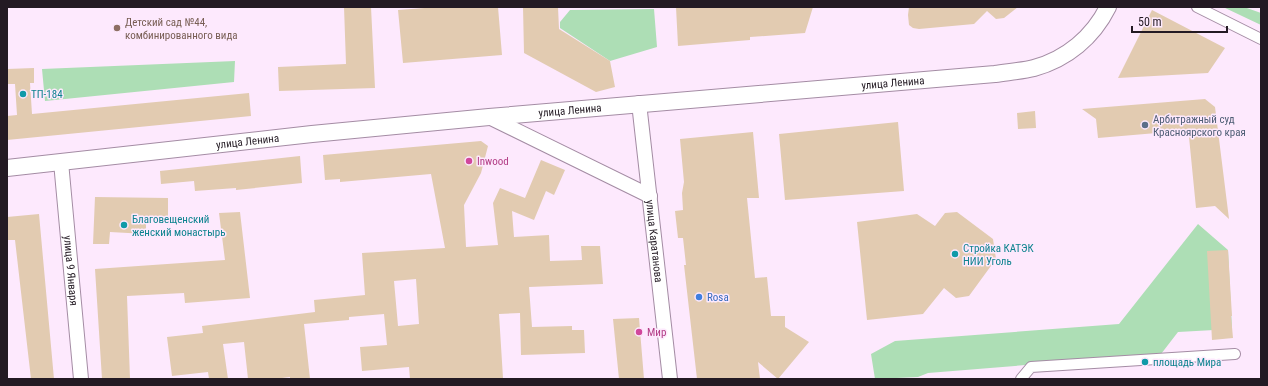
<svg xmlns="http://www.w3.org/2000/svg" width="1268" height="386" viewBox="0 0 1268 386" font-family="'Roboto Condensed',sans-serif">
<rect width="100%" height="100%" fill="#fde9fd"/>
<!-- green -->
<path fill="#addeb5" d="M 1223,7 L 1244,7 L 1261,13 L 1261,25 Z
M 654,9 L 657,47 L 610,61 L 560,28 L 560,22 L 570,10 Z
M 235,61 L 234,82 L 45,101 L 42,69 Z
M 1198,224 L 1228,250 L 1232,329 L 1178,332 L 1161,354 L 928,373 L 918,377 L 875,379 L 871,354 L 895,341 L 1119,324 Z"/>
<!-- building -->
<path fill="#e2cbb1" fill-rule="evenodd" d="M 344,7 L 371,7 L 375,88 L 279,91 L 278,67 L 346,64 Z
M 438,7 L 498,7 L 502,55 L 403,63 L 398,10 Z
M 523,7 L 558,7 L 559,29 L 610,61 L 615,87 L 596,92 L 524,53 Z
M 676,7 L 813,7 L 805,33 L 750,37 L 750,40 L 678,46 Z
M 909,7 L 1018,7 L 1004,18 L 996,19 L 987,11 L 974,24 L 919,29 L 913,28 L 909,25 L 908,15 Z
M 1152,10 L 1225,48 L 1208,73 L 1118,78 Z
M 34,68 L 34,83 L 30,83 L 32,114 L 249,93 L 251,116 L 7,140 L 7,116 L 17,115 L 15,84 L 7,84 L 7,69 Z
M 1205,99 L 1215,107 L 1229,219 L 1215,206 L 1196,208 L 1189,137 L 1180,131 L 1098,138 L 1096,119 L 1082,109 Z
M 1035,111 L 1036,128 L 1018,129 L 1017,113 Z
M 898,122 L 904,191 L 785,200 L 779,134 Z
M 753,132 L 759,198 L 747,198 L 755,278 L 767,277 L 771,316 L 785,316 L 785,327 L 809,342 L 778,379 L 758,362 L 760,379 L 697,379 L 684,265 L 686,265 L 683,238 L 678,238 L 675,211 L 683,210 L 682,193 L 684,182 L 680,139 Z
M 481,141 L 488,146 L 481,173 L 464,205 L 466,247 L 498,245 L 493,203 L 500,188 L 525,198 L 541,160 L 565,170 L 554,195 L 546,191 L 534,220 L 512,211 L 514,237 L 549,235 L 550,261 L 582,260 L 581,246 L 600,246 L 603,284 L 529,287 L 532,327 L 572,326 L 572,330 L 584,330 L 585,353 L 521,355 L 520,313 L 499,314 L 503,378 L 410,379 L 409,367 L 362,371 L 360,347 L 387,345 L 384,314 L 349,317 L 349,320 L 304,324 L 310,379 L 290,379 L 290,377 L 274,379 L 248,379 L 244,342 L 223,344 L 228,379 L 209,379 L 208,372 L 172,376 L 167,337 L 203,333 L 202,326 L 315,312 L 314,300 L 365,295 L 362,253 L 445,248 L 431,174 L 340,182 L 340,179 L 325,180 L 323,155 ZM 416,279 L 419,324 L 398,326 L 394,281 Z
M 300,156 L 302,183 L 236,190 L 236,188 L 195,191 L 194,181 L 161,184 L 160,171 Z
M 95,197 L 168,198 L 168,220 L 146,219 L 146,234 L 110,232 L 109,244 L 93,244 Z
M 240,212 L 250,298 L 185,303 L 184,293 L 127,296 L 130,379 L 102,379 L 95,269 L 225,260 L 219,213 Z
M 957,212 L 993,239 L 996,259 L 969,296 L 956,298 L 944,288 L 923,314 L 867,320 L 857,222 L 917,214 L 935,226 L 945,213 Z
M 39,214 L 54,379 L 31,379 L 15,240 L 8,240 L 7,234 L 7,217 Z
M 1228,250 L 1232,316 L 1231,316 L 1233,338 L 1212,340 L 1207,251 Z
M 639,318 L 644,379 L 619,379 L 613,319 Z"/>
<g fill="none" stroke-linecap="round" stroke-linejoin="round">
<defs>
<path id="street" d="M 1197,7 L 1261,39
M 1021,379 L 1031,367 L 1235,354"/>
<g id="secondary">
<path id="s1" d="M 639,103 L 670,379"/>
<path d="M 489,117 L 650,196"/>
<path id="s2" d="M 61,162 L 81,379"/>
</g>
<g id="primary">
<path id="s3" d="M 7,168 L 312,134 L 489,117 L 995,74 C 1008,72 1022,71 1034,68 C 1067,59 1093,37 1108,7"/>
</g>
</defs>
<!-- street casing -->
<use href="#street" stroke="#a48ca4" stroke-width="12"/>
<!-- secondary casing -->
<use href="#secondary" stroke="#a48ca4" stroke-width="16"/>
<!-- primary casing -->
<use href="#primary" stroke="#a48ca4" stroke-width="18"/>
<!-- street -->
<use href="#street" stroke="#fff" stroke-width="10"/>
<!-- secondary -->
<use href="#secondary" stroke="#fff" stroke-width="14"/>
<!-- primary -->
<use href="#primary" stroke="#fff" stroke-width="16"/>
</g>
<!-- markers -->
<circle fill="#8d6e63" stroke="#fde9fd" stroke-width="1.5" cx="117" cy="28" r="4"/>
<g fill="#0f9aa8" stroke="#fde9fd" stroke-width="1.5">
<circle cx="23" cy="94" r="4"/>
<circle cx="124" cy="225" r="4"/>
<circle cx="955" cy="254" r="4"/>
<circle cx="1145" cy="362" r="4"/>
</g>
<circle fill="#5c6f8a" stroke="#fde9fd" stroke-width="1.5" cx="1145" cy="125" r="4"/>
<g fill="#d1479c" stroke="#fde9fd" stroke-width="1.5">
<circle cx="469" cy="161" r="4"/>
<circle cx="639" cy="332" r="4"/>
</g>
<circle fill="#3f7fe0" stroke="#fde9fd" stroke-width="1.5" cx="699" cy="297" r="4"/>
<g text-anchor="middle" stroke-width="3" stroke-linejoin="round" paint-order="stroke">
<!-- education labels -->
<g font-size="11" fill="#785e54" stroke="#fde9fd" text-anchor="start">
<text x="125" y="26">Детский сад №44,<tspan x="125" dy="13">комбинированного вида</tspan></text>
</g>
<!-- street labels -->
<g font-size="11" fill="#231a23" stroke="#fde9fd">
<text dy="4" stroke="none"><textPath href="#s3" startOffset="890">улица Ленина</textPath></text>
<text dy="4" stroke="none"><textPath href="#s3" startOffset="566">улица Ленина</textPath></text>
<text dy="4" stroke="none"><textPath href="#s3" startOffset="242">улица Ленина</textPath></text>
<text dy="4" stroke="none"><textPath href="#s1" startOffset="139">улица Каратанова</textPath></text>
<text dy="4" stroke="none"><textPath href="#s2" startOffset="109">улица 9 Января</textPath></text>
</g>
<!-- culture labels -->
<g font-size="11" fill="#0d838f" stroke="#fde9fd" text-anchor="start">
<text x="31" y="98">ТП-184</text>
<text x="132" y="223">Благовещенский<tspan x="132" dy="13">женский монастырь</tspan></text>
<text x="963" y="252">Стройка КАТЭК<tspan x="963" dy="13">НИИ Уголь</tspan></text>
<text x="1153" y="366">площадь Мира</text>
</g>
<!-- service labels -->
<g font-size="11" fill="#4e5e75" stroke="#fde9fd" text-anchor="start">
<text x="1153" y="123">Арбитражный суд<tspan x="1153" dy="13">Красноярского края</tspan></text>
</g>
<!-- hotel labels -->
<g font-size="11" fill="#b23c85" stroke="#fde9fd" text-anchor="start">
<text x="477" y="165">Inwood</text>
<text x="647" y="336">Мир</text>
</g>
<!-- shop labels -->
<g font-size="11" fill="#366cbe" stroke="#fde9fd" text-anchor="start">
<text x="707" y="301">Rosa</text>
</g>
</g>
<!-- border -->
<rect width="1268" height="386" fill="none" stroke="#231a23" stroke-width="16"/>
<!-- scale -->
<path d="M1132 26v6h95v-6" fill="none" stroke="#231a23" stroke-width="2"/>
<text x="1138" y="26" font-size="12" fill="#231a23" stroke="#fde9fd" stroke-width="3" paint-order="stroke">50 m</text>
</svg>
